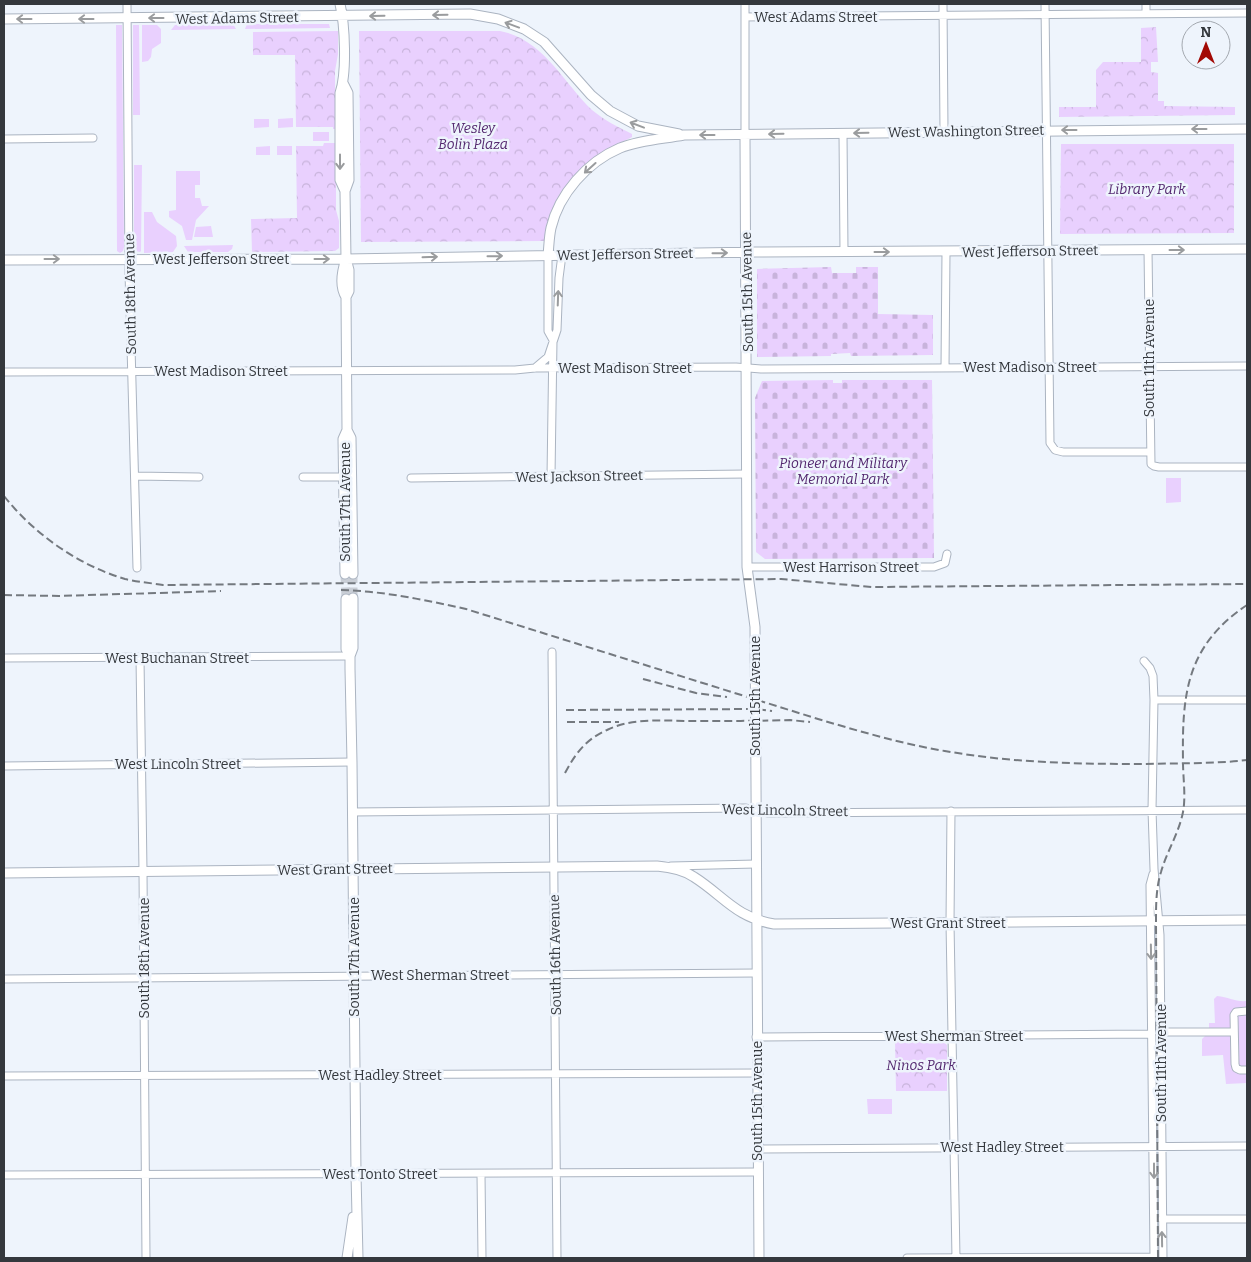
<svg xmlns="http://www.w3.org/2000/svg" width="1251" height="1262" viewBox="0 0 1251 1262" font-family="Bitter,serif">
<defs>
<pattern id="forest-crowns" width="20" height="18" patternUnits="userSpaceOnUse" patternTransform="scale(1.25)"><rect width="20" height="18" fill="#e9d0fe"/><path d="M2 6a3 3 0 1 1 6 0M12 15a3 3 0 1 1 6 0" fill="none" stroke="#c8b3db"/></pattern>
<pattern id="cemetery-stones" width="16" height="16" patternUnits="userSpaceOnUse" patternTransform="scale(1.25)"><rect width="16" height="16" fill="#e9d0fe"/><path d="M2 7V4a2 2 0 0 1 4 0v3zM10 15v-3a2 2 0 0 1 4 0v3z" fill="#c8b3db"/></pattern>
</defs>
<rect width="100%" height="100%" fill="#eef4fc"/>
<!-- green -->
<path fill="#e9d0fe" d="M 233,24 L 236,29 L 171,30 L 175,25 Z
M 247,24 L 329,24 L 330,28 L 245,29 Z
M 116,25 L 122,25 L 124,247 L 123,251 L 120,253 L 117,251 Z
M 133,25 L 139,25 L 140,115 L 133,115 Z
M 142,25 L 157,25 L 161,29 L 161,43 L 152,49 L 151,57 L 148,61 L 142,62 Z
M 293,118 L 293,127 L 278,128 L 278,119 Z
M 254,119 L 269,119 L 269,127 L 254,128 Z
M 313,132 L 329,132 L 329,141 L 313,141 Z
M 270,146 L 270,155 L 256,155 L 256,147 Z
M 277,146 L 292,146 L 292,155 L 277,155 Z
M 134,165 L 142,165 L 141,251 L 140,252 L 136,251 L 134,249 Z
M 176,171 L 200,171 L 200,185 L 195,185 L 195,198 L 200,198 L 202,206 L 209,206 L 196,220 L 192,240 L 186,240 L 182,226 L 169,217 L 169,211 L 176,210 Z
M 144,212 L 152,212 L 157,222 L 176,236 L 177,246 L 173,252 L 144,253 Z
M 211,226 L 213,237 L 194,237 L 196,227 Z
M 233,245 L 232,249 L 228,252 L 188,252 L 184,246 Z
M 1166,478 L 1181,478 L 1181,502 L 1166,503 Z
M 1217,996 C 1229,997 1235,1002 1247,1001 L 1247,1083 L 1226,1084 L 1223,1055 L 1202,1056 L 1202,1039 L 1209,1032 L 1209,1023 L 1215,1023 L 1214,999 Z
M 867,1099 L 892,1099 L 892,1114 L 868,1114 Z"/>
<!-- forest -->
<path fill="url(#forest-crowns)" d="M 1156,27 L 1158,62 L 1151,62 L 1151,72 L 1158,73 L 1158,101 L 1164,101 L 1164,106 L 1235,107 L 1235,115 L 1059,117 L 1059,107 L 1096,107 L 1096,70 L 1103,62 L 1141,62 L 1141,28 Z
M 338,31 L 338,54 L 335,71 L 335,92 L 338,106 L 339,129 L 333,129 L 333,127 L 296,127 L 295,55 L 253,55 L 253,32 Z
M 359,31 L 500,31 C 543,39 563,82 592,110 C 604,120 618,127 632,134 L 632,137 C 586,159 552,188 544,241 L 361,242 Z
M 324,143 L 339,143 L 336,150 L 336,210 L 339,221 L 339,248 L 335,251 L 252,252 L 251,219 L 297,218 L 296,146 L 323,146 Z
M 1061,144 L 1234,144 L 1234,233 L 1060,234 Z
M 942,1040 L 947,1045 L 947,1091 L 896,1091 L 895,1041 Z"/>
<!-- cemetery -->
<path fill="url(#cemetery-stones)" d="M 831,267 L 832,273 L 856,273 L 856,267 L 878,267 L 878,314 L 933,315 L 933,355 L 851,356 L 850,353 L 831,354 L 831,356 L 757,357 L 757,269 Z
M 833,380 L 833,383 L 842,383 L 842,380 L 932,380 L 934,558 L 765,559 L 756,552 L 755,398 L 762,381 Z"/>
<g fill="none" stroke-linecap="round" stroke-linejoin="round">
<!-- major-tunnel -->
<path stroke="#c9ced6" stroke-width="9" stroke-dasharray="9 4.5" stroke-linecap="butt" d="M 345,574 L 346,599
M 353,574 L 353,598"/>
<defs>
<path id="minor" d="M 127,4 L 129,272 L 137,568
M 943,4 L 944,132
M 1045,4 L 1050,443 L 1055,450 L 1063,452 L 1150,452
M 1146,4 L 1146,14
M 745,17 L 1247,13
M 843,133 L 844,252
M 745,135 L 745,4
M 4,139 L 93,138
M 1148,250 L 1151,464 L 1154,466 L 1159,467 L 1247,467
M 548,255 L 548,331 L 553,340 L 551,476
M 535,368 L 548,357 L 557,330 L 559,278 L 562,255
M 945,368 L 946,252
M 4,372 L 515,370 L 535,368 L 736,367 L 761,369 L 1247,366
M 135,476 L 199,477
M 303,477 L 348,477
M 411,478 L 747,474
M 747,567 L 934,567 L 945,563 L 947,554
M 552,652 L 557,1258
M 4,658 L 350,656
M 140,658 L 143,871 L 146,1258
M 1144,661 L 1150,668 L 1153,676 L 1154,700 L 1152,810 L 1154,869 L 1160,935 L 1163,1258
M 1154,700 L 1247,700
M 4,766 L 352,762
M 951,811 L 950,923 L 956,1258
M 352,812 L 745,808 L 768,813 L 1247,810
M 671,866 L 756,864
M 1153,874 L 1150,885 L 1154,1258
M 4,979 L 756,973
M 1247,1011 L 1236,1012 L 1234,1015 L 1235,1064 L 1236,1068 L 1240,1070 L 1247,1070
M 1161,1032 L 1234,1032
M 756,1037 L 1152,1034
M 4,1076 L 757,1073
M 757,1149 L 1247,1146
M 481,1174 L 482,1258
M 4,1175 L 757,1172
M 1162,1219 L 1247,1219
M 907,1258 L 1154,1257"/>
<path id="major" d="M 340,4 C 345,25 347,73 340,93 L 340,180 L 345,191
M 4,19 L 470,14 L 498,19 L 524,29 L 544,42 L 591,95 L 610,111 L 638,126 L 679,134
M 343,83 L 348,93 L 349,180 L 345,191 L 346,259 L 349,270 L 349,291 L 346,297 L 347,430 L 343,439 L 345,574
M 745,135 L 747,567 L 755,627 L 759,1258
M 548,255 C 549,246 549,237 551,228 C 559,194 587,162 620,148 C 640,140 662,139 684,135 L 1247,129
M 346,259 C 342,271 339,286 346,297
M 4,260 L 346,259 L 756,252 L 1247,249
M 347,430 L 351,438 L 353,574
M 353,598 L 353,648 L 350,656 L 350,669 L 352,762 L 356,1174 L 358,1258
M 346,599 L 346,649 L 350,656
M 4,873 L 657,866 C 668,867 684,870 694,877 C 724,896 735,917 774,924 L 1247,920
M 347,1258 L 353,1217"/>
</defs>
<!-- minor casing -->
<use href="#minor" stroke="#abb4c1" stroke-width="9"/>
<!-- major casing -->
<use href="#major" stroke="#abb4c1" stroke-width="11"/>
<!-- minor -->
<use href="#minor" stroke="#fff" stroke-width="7"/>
<!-- major -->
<use href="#major" stroke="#fff" stroke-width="9"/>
<!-- rail -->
<path stroke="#74797f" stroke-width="2" stroke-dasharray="8 4" stroke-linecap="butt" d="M 4,496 C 34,534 78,565 125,579 C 138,582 151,583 163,585 L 781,579 L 872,587 L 1247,584
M 341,590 C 383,591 425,600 466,609 L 818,719 C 862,732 906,745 951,752 C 1015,763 1080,764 1145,764 C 1179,763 1213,764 1247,760
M 4,595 L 59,596 L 221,591
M 643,679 L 696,693 L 727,697
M 566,710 L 755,709 L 772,711
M 567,722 L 619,722
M 565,773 C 575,754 586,739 607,730 C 633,717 665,721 694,721 C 726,721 758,721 790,720 L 810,722
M 1158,1258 L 1156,922 C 1156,905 1156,888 1161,872 C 1167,851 1179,833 1183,812 C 1186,796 1183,778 1183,762 C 1182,694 1186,646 1247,605"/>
</g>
<!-- one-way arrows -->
<defs><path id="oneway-shaft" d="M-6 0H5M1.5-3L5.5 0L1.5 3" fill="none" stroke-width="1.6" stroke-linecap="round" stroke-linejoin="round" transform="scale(1.25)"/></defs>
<g stroke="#9a9c9e">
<use href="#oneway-shaft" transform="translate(440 15) rotate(179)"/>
<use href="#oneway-shaft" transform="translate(377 16) rotate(179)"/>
<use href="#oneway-shaft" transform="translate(156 18) rotate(180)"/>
<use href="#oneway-shaft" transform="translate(24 19) rotate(180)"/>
<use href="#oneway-shaft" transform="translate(86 19) rotate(180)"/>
<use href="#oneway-shaft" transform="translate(512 25) rotate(-160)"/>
<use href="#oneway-shaft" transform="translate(637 125) rotate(-159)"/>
<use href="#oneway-shaft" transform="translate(1199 129) rotate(180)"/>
<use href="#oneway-shaft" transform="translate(1069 130) rotate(180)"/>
<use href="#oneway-shaft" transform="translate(861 133) rotate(179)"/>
<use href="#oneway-shaft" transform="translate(776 134) rotate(179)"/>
<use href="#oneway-shaft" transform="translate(707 135) rotate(180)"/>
<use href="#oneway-shaft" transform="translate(340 162) rotate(90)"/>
<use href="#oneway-shaft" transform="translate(590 168) rotate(138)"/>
<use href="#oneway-shaft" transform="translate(1177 250)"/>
<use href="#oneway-shaft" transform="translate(882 252)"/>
<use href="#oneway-shaft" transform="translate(720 253) rotate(-1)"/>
<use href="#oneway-shaft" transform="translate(495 256) rotate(-1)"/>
<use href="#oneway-shaft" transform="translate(430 257) rotate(-2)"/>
<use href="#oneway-shaft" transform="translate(52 259)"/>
<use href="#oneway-shaft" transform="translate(322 259)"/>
<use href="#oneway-shaft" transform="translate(558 298) rotate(-88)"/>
<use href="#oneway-shaft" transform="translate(1151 952) rotate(89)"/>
<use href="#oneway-shaft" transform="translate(1154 1171) rotate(90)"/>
<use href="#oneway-shaft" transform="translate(1162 1239) rotate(-91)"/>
</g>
<g text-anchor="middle" stroke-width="5" stroke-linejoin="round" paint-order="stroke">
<!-- street labels -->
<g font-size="14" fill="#34383d" stroke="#eef4fc">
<text x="816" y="22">West Adams Street</text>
<text transform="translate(237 18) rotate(-1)" y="5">West Adams Street</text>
<text transform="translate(966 131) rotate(-1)" y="5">West Washington Street</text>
<text transform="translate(1030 251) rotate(-1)" y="5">West Jefferson Street</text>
<text transform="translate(625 254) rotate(-1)" y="5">West Jefferson Street</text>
<text x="221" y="264">West Jefferson Street</text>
<text transform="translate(747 292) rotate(-91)" y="5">South 15th Avenue</text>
<text transform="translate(130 294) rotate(-91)" y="5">South 18th Avenue</text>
<text transform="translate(1149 358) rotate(-90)" y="5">South 11th Avenue</text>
<text x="1030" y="372">West Madison Street</text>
<text x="625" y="373">West Madison Street</text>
<text x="221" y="376">West Madison Street</text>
<text transform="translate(579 476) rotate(-1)" y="5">West Jackson Street</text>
<text transform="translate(345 502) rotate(-90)" y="5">South 17th Avenue</text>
<text x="851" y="572">West Harrison Street</text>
<text x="177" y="663">West Buchanan Street</text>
<text transform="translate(755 696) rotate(-90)" y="5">South 15th Avenue</text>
<text x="178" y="769">West Lincoln Street</text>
<text transform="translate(785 810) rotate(1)" y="5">West Lincoln Street</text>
<text transform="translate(335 869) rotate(-1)" y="5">West Grant Street</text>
<text x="948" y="928">West Grant Street</text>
<text transform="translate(555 955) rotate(-91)" y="5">South 16th Avenue</text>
<text transform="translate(354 957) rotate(-90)" y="5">South 17th Avenue</text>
<text transform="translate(144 958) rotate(-90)" y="5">South 18th Avenue</text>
<text x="440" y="980">West Sherman Street</text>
<text x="954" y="1041">West Sherman Street</text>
<text transform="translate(1161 1063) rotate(-90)" y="5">South 11th Avenue</text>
<text x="380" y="1080">West Hadley Street</text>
<text transform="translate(757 1101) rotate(-90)" y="5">South 15th Avenue</text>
<text x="1002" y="1152">West Hadley Street</text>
<text x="380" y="1179">West Tonto Street</text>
</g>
<!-- park labels -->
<g font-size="14" font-style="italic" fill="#542970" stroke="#eef4fc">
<text x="473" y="133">Wesley<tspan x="473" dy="16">Bolin Plaza</tspan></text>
<text x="1147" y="194">Library Park</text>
<text x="843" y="468">Pioneer and Military<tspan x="843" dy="16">Memorial Park</tspan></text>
<text x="921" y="1070">Ninos Park</text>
</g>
</g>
<!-- border -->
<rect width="1251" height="1262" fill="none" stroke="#34383d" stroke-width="10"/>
<!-- north arrow -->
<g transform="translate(1206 45)"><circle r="24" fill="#eef4fc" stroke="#a4a9b0"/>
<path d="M0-4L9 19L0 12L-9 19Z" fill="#a20904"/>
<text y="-8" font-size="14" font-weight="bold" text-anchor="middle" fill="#34383d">N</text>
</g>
</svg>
